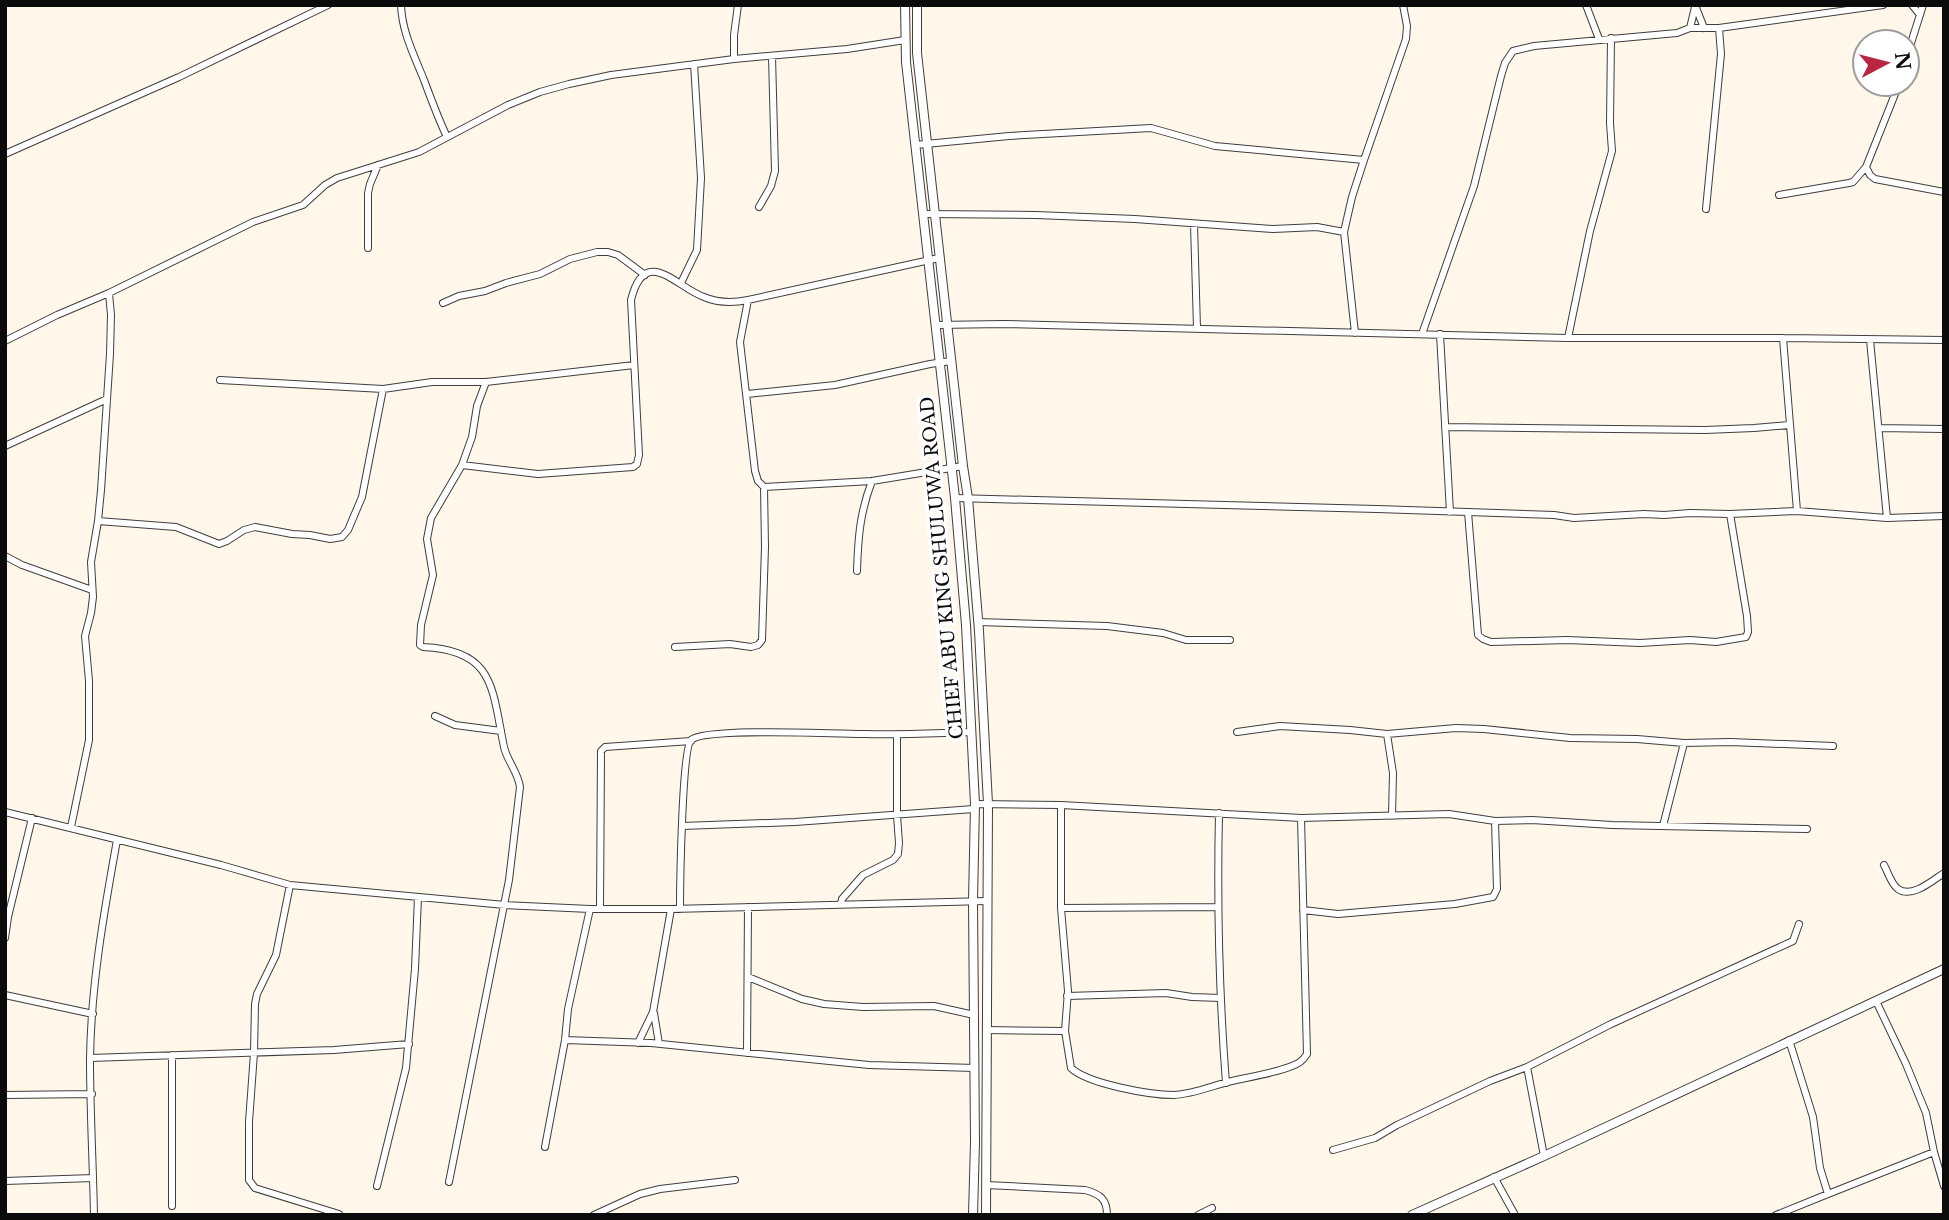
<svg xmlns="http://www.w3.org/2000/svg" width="1949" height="1220" viewBox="0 0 1949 1220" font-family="'Libre Baskerville',serif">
<rect width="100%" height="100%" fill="#fff7ea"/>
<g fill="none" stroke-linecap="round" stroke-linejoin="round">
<defs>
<path id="minor" d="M 401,5 C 402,32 414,55 424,80 C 431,99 438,118 447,137
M 1586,5 L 1599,39
M 1695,5 L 1704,28
M 1912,5 L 1920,15
M 1690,28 L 1695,7
M 1719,28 L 1883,5
M 1907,56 L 1923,5
M 734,59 L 734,35 L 738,5
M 915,145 L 1009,136 L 1151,128 L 1215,146 L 1364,160
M 5,154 L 179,77 L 328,5
M 1866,167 L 1870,175 L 1875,179 L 1944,192
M 1779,195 L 1849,183 L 1853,182 L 1866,167 L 1899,84
M 759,207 L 771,186 L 775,171 L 772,56
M 923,214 L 1036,215 L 1135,219 L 1273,229 L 1317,227 L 1344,232
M 1194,224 L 1197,328
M 368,248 L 368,193 L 370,184 L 378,165
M 681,283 L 697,250 L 701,178 L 694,64
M 748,300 L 740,342 L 755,471 L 758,481 L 764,487 L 872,481 L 963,466
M 443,303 L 459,296 L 485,291 L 506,283 L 540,274 L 570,259 L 597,252 L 608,252 L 618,255 L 645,275
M 936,325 L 1004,324 L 1568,338 L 1783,338 L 1944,340
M 1355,333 L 1344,232 L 1352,197 L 1364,160 L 1406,39 L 1407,26 L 1403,5
M 1422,334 L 1474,186 L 1501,76 L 1505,63 L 1513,51 L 1534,46 L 1677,33 L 1690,28 L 1719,28 L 1721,54 L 1706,209
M 1440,334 L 1450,512
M 1568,338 L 1590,231 L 1612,151 L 1610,123 L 1611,38
M 1783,338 L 1797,511
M 1870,340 L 1887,518
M 5,341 L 57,315 L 109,293 L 253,222 L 303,205 L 325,185 L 337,178 L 419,152 L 508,105 L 540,92 L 569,84 L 611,75 L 734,59 L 847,49 L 905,40
M 220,380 L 383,389 L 432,382 L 486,382 L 634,365
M 747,394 L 835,385 L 930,364 L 951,361
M 1445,427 L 1705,430 L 1754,428 L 1789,425
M 1879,428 L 1944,429
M 5,446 L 107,399
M 462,465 L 538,474 L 633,467 L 637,464 L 639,455 L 631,300 C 645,243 677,288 704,297 C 718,303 733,303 748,300 L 939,258
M 955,498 L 1377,509 L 1468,512
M 1730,514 L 1747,616 L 1748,632 L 1746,637 L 1716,642 L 1690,640 L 1640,643 L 1567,640 L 1491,642 L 1483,639 L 1478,635 L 1468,512 L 1554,515 L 1574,518 L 1644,514 L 1664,515 L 1690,513 L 1730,514 L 1797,511 L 1887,518 L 1944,516
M 98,521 L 176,527 L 219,544 L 227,541 L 244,530 L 255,527 L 292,534 L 310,535 L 330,539 L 342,537 L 348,530 L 362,497 L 383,389
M 5,556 L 22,565 L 92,590
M 857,571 C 858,538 860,512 872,481
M 978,622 L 1107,626 L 1163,633 L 1186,640 L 1230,640
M 675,647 L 730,644 L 751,647 L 758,645 L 762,640 L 765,547 L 764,487
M 435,716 L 455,725 L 501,731
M 1237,732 L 1280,726 L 1350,730 L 1387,734 L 1456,728 L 1484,729 L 1570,738 L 1637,739 L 1684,743 L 1730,742 L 1833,746
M 1387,734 L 1393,773 L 1392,816
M 975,804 L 1061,805 L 1301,818 L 1449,814 L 1495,821 L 1532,820 L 1612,825 L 1807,829
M 1061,805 L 1061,908 L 1068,991 L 1065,1031 L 1071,1068 C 1088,1084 1150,1095 1174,1095 C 1194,1094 1214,1085 1232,1081 C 1249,1077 1287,1071 1300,1062 C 1304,1059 1305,1057 1307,1054 L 1301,818
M 5,812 L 221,865 L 290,885 L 505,905 L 590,909 L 671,909 L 987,901
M 1219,813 C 1217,903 1219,993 1226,1083
M 682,826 L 795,822 L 974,809
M 1663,826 L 1684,743
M 71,827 L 89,740 L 89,681 L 85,636 L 91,613 L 93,597 L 91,562 L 98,521 L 101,490 L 110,354 L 111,315 L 109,293
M 1884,865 C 1888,872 1891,884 1898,889 C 1912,899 1933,880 1944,873
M 290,885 L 276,955 L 257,994 L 255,1004 L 254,1053 L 249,1122 L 249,1180 L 255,1188 L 339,1214
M 841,904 L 842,899 L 863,875 L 893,860 L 898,854 L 899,843 L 897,815 L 897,734
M 1061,908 L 1217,907
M 600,909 L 601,751 L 605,747 L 691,741
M 680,909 C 680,888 682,749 691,740 C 705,727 840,734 866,734 C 901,735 936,733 972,732
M 1303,910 L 1338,914 L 1455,904 L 1493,897 L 1497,889 L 1495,821
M 5,938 L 8,917 L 32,818
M 748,977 L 802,999 L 824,1004 L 863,1007 L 934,1006 L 974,1015
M 5,995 L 93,1014
M 1067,996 L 1166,993 L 1192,997 L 1221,998
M 1876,1001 L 1906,1064 L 1926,1113 L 1934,1152 L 1944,1186
M 654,1013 L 659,1044
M 986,1030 L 1065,1031
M 565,1040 L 651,1043 L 869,1065 L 975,1068
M 1789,1040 L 1813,1117 L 1820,1168 L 1828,1194 L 1934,1152
M 638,1043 L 653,1012 L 671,909
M 747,1053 L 748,907
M 90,1058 L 334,1050 L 409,1044
M 5,1095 L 92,1094
M 545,1147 L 565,1040 L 568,1009 L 590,909
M 1333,1150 L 1375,1138 L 1397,1125 L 1490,1081 L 1527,1067
M 1544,1156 L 1527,1067 L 1611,1024 L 1793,941 L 1799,924
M 1494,1177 L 1515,1215
M 5,1181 L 93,1178
M 449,1182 L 509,880 L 520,787 C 518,772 507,761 504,747 C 492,689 495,650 423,647 L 420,645 L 421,625 L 433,575 L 427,539 L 431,518 L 462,465 L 472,437 L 477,406 L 486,382
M 986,1185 L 1085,1190 C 1100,1194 1107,1199 1107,1215
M 377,1186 L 406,1068 L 415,969 L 418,897
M 172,1206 L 172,1055
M 94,1215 C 93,1163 90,1111 90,1059 C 91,985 104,912 117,840
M 594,1215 L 640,1194 L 660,1189 L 735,1180
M 1198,1215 L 1212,1208
M 1776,1215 L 1828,1194"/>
<path id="tertiary" d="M 905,5 L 906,62 L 955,498 L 966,625 L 975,804 L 973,901 L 975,1142 L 973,1215
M 917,5 L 917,53 L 963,466 L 968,498 L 979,631 L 988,804 L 986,1215
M 1412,1215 L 1544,1156 L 1944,969"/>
</defs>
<!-- minor casing -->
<use href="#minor" stroke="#3e3e3e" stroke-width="8"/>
<!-- tertiary casing -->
<use href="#tertiary" stroke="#3e3e3e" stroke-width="10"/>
<!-- minor -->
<use href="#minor" stroke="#fff" stroke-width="6"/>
<!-- tertiary -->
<use href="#tertiary" stroke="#fff" stroke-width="8"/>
</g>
<g text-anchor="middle" stroke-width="7" stroke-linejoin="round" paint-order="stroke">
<!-- street labels -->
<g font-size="18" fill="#0b0b0b" stroke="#fff">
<text transform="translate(942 568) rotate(-95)" y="6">CHIEF ABU KING SHULUWA ROAD</text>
</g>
</g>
<!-- border -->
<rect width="1949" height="1220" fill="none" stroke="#0b0b0b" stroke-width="14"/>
<!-- north arrow -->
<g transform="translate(1886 63) rotate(83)"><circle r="33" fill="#ffffff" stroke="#9d9d9d" stroke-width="2"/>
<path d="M0-5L12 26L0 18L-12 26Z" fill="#b92644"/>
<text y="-10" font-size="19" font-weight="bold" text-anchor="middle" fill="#0b0b0b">N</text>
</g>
</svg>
